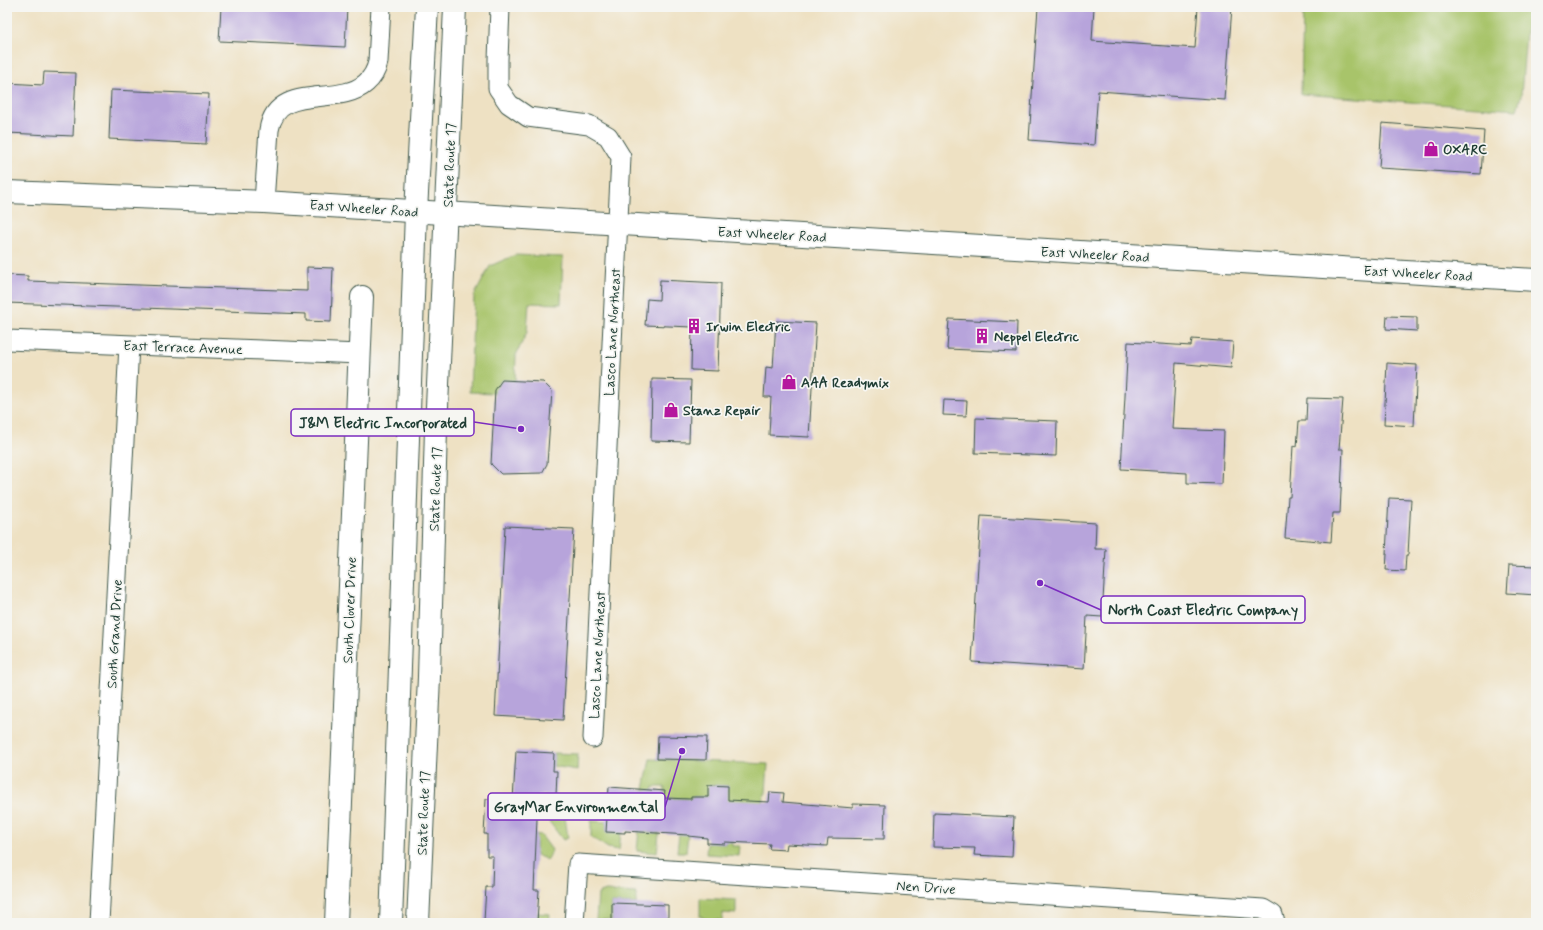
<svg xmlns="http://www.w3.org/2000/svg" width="1543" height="930" viewBox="0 0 1543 930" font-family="Mynerve,sans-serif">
<rect width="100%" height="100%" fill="#f6f6f2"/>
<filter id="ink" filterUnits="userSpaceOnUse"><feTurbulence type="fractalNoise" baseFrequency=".025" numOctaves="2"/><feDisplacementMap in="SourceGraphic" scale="8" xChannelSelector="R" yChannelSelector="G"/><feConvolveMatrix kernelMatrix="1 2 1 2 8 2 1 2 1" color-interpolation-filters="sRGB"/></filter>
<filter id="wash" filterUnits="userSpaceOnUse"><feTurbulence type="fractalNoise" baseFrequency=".012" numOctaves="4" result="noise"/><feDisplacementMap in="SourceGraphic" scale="16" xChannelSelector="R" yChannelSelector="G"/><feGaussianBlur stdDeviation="0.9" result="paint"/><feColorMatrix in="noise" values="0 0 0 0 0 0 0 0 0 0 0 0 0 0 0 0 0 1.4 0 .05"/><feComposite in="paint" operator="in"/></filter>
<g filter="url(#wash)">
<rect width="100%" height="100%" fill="#eee1c3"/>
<!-- green -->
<path fill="#a8c46b" stroke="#648050" d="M 1303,7 L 1528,7 L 1521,96 L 1517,110 L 1301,94 Z
M 515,255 L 563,257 L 561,304 L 529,303 L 527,332 L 516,355 L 515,381 L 502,381 L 495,393 L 470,392 L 474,296 L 490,266 Z
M 554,753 L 578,754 L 577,770 L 553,766 Z
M 650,759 L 768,764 L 766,792 L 763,802 L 731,835 L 732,846 L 740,846 L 739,856 L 706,854 L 707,843 L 725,844 L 728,786 L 709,785 L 708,797 L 691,797 L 688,836 L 686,852 L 677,852 L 679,834 L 688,799 L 664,798 L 665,787 L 653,787 L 649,832 L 659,833 L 657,853 L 637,851 L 639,829 L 642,829 L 644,789 Z
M 556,796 L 563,803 L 568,838 L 563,840 L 548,820 L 537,819 L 534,798 Z
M 591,821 L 607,822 L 606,832 L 621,833 L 619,850 L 608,848 L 591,837 Z
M 531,834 L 541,835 L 552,850 L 548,860 L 536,855 L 536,843 Z
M 606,891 L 636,893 L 636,904 L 612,903 L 612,920 L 596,920 L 598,894 Z
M 700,898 L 736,900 L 736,914 L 722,913 L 722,923 L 719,923 L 719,920 L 704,919 L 703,917 L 700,917 Z
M 537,913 L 550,914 L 549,923 L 537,923 Z"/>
<g id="blocks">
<!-- building -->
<path fill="#b7a4db" d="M 221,7 L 347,7 L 345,47 L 219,41 Z
M 1038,7 L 1094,7 L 1092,41 L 1195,48 L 1198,7 L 1232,7 L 1225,100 L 1098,91 L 1094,145 L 1029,140 Z
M 44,72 L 76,73 L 73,136 L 7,133 L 7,83 L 43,85 Z
M 111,90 L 209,94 L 206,144 L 109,139 Z
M 1382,123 L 1484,131 L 1481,174 L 1379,168 Z
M 307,267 L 333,268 L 331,322 L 306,321 L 306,314 L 7,303 L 7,275 L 28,276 L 28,281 L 307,291 Z
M 660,280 L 721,283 L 718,371 L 691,370 L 692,327 L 645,325 L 647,299 L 659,300 Z
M 1387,316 L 1417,317 L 1417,331 L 1386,329 Z
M 949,319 L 1017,322 L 1016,352 L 947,349 Z
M 776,321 L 816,323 L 809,437 L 769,435 L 771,397 L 764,397 L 766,367 L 773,368 Z
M 1192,339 L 1233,342 L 1231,368 L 1176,363 L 1172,429 L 1224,431 L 1222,484 L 1187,483 L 1187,473 L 1121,469 L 1128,342 L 1191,346 Z
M 1387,363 L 1417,365 L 1414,426 L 1384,424 Z
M 652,379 L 691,380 L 689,442 L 651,441 Z
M 502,380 L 543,382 L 552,391 L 547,464 L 542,473 L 501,474 L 491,464 L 495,390 Z
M 1307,398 L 1343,399 L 1339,449 L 1343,449 L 1340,513 L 1333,513 L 1331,542 L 1285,538 L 1288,497 L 1290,497 L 1293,446 L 1297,447 L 1299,421 L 1306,421 Z
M 944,400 L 967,401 L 966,416 L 943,415 Z
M 976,418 L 1057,421 L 1056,456 L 975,453 Z
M 1389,498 L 1411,499 L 1408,555 L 1406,555 L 1405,571 L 1386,570 L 1387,554 L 1386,554 Z
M 981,516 L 1096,523 L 1095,549 L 1106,549 L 1102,617 L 1087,616 L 1084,669 L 972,662 Z
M 505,526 L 574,529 L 563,720 L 495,716 Z
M 1509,565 L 1536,566 L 1536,595 L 1507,593 Z
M 658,736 L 707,737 L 706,760 L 657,759 Z
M 516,751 L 554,753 L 553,771 L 557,771 L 556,796 L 538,795 L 534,890 L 539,890 L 537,923 L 484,921 L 486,887 L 492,887 L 493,856 L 487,856 L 487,834 L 484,834 L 486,799 L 513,800 Z
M 708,785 L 728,786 L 728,800 L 769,802 L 770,792 L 784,793 L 783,802 L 853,808 L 853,804 L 885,805 L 884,839 L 828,838 L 827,846 L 787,844 L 786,850 L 769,849 L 770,844 L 725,842 L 725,844 L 707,843 L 707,838 L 688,836 L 688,835 L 625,831 L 625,833 L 606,832 L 609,787 L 665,791 L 664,798 L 691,799 L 691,797 L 708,797 Z
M 934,813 L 1014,817 L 1012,857 L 974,855 L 975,848 L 933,847 Z
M 612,903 L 668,905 L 668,923 L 612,923 Z"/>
</g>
</g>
<g filter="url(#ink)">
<use href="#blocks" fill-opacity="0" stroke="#3e5649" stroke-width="1"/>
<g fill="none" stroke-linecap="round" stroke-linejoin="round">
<defs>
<path id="street" d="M 500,7 L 498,60 L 498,88 L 509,104 L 528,117 L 589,125 L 608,136 L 621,157 L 593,738
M 264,202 L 269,130 C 277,81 338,108 366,83 C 373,77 376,71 378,62 L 381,7
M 7,340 L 360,354
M 99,923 L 129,345
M 574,923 L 578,864 L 1263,909 L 1273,915 L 1275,923"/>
<path id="secondary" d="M 7,192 L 264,202 L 1536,280
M 336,923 L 362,297"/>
<path id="highway" d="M 391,923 L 416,212 L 427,7
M 418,923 L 429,677 L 436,429 L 455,7"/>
</defs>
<!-- street casing -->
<use href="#street" stroke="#3e5649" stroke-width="21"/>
<!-- secondary casing -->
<use href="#secondary" stroke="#3e5649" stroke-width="24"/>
<!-- highway casing -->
<use href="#highway" stroke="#3e5649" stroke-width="24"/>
<!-- street -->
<use href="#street" stroke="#fff" stroke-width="19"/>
<!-- secondary -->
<use href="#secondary" stroke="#fff" stroke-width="22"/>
<!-- highway -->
<use href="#highway" stroke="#fff" stroke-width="22"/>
</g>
</g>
<!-- icons -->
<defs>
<symbol id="shop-bare" viewBox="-9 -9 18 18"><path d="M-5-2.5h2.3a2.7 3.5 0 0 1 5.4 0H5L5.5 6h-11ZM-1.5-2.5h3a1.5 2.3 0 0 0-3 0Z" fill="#b5179e" stroke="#f6f6f2" stroke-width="2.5" paint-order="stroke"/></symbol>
<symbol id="building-bare" viewBox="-9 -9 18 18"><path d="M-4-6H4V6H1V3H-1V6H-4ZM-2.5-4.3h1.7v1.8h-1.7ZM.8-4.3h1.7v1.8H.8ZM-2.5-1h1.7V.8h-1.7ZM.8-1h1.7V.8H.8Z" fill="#b5179e" stroke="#f6f6f2" stroke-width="2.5" paint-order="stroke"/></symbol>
</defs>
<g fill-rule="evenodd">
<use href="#shop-bare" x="1420" y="138" width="22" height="22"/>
<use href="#building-bare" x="683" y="315" width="22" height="22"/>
<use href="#building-bare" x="971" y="325" width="22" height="22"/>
<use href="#shop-bare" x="778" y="371" width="22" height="22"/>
<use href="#shop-bare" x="660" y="399" width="22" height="22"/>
</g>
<g text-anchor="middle" stroke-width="3.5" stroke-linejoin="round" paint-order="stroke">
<!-- poi labels -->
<g font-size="14" font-weight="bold" fill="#1f3d34" stroke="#f6f6f2" text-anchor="start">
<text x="1443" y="154">OXARC</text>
<text x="706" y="331">Irwin Electric</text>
<text x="994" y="341">Neppel Electric</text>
<text x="801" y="387">AAA Readymix</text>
<text x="683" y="415">Stanz Repair</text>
</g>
<!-- street labels -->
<g font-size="14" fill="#1f3d34" stroke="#f6f6f2">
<text transform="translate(449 165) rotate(-88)" y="5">State Route 17</text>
<text transform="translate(364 208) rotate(4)" y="5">East Wheeler Road</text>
<text transform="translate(772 234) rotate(3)" y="5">East Wheeler Road</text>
<text transform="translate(1095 254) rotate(3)" y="5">East Wheeler Road</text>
<text transform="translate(1418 273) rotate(3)" y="5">East Wheeler Road</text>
<text transform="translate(612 332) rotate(-87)" y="5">Lasco Lane Northeast</text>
<text transform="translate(183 347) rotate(2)" y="5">East Terrace Avenue</text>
<text transform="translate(435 489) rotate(-88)" y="5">State Route 17</text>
<text transform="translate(349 610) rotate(-88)" y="5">South Clover Drive</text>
<text transform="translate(114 634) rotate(-87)" y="5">South Grand Drive</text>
<text transform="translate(597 655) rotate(-87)" y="5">Lasco Lane Northeast</text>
<text transform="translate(423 813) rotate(-88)" y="5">State Route 17</text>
<text transform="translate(926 887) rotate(4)" y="5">Nen Drive</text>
</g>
</g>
<!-- callouts -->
<path fill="none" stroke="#7b2cbf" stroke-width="1.5" d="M521 429L474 422M1040 583L1101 610M682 751L665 807"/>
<g fill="#7b2cbf" stroke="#f6f6f2" stroke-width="1.5">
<circle cx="521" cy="429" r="4"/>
<circle cx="1040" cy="583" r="4"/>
<circle cx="682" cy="751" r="4"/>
</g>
<g fill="#f6f6f2" stroke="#7b2cbf" stroke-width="1.5">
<rect x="291" y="409" width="183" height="27" rx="4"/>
<rect x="1101" y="596" width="204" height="27" rx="4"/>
<rect x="488" y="793" width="177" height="27" rx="4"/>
</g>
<g font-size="15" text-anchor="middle" font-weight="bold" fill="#1f3d34">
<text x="383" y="428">J&amp;M Electric Incorporated</text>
<text x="1203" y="615">North Coast Electric Company</text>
<text x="576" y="812">GrayMar Environmental</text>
</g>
<!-- margin -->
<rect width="1543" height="930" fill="none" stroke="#f6f6f2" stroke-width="24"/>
</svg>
